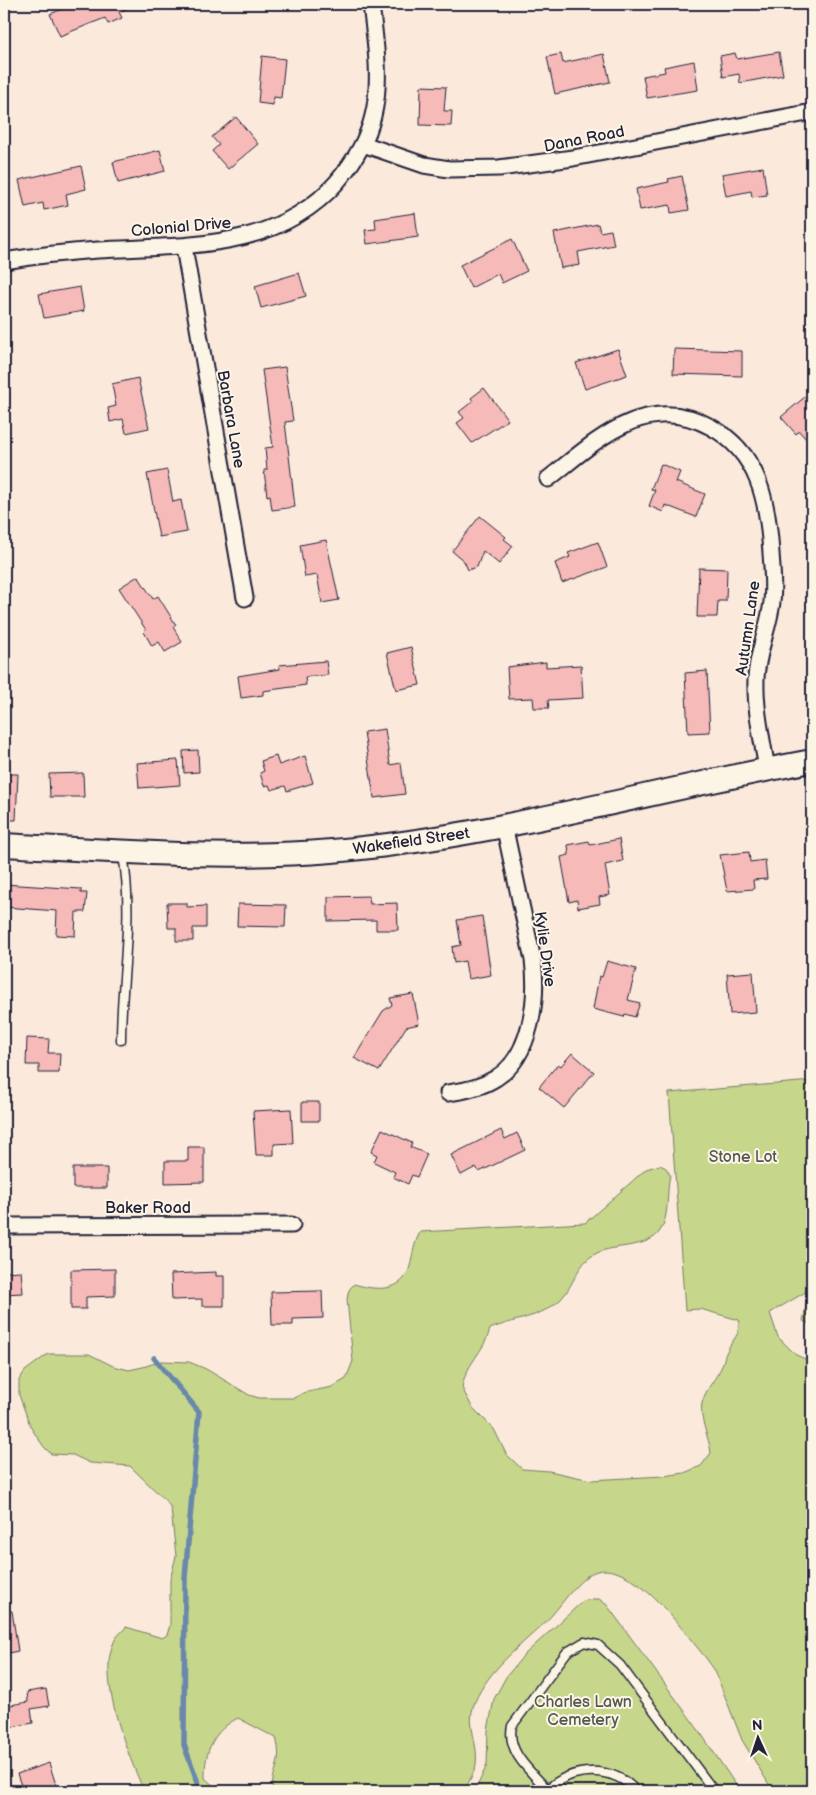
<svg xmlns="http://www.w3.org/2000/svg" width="816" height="1795" viewBox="0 0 816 1795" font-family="'Balsamiq Sans',sans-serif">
<rect width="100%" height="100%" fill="#fbe9dc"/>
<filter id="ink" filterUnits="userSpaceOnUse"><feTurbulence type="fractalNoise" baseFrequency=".02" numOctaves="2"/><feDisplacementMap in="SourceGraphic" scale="10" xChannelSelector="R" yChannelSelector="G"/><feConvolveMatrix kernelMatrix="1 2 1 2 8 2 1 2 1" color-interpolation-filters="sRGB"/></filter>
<g filter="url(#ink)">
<!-- green -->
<path fill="#c6d78b" stroke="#747c63" d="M 812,1081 L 812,1325 L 803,1321 L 809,1290 L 770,1313 L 778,1337 L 796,1355 L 812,1362 L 812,1791 L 773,1791 L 742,1740 L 715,1671 L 706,1658 C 684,1633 626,1547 587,1576 C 568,1591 557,1613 538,1629 C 514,1651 484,1675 473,1707 C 467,1726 479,1745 476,1764 C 475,1772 468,1783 464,1791 L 273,1791 C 270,1771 284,1765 276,1738 L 238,1718 C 214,1730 204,1751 205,1778 L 219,1791 L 144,1791 C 129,1757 96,1678 114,1642 C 116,1636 122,1632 126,1627 L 162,1638 L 167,1635 L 170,1625 L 170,1580 L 176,1556 L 171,1509 L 168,1503 L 130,1466 L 90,1463 L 73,1455 L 51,1454 L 44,1447 L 31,1428 L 19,1395 L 19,1380 L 25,1371 L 48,1354 L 89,1354 L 113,1366 L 129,1370 L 143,1367 L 161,1361 L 189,1362 L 206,1369 L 249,1395 L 259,1398 L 294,1398 L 303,1393 L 332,1387 L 346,1379 L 353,1361 L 347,1299 L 349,1290 L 354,1284 C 374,1290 403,1294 410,1266 C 413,1253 414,1244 420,1232 L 585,1223 L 646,1169 L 660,1165 L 666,1168 L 670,1175 C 666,1191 670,1216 660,1231 C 648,1249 615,1244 597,1253 C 576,1263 575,1285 560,1300 C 540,1318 514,1319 490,1329 C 485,1351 464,1366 462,1388 L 472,1407 L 494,1429 L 506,1454 L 522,1469 L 549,1471 L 591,1480 L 663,1476 L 684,1473 L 701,1466 L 711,1453 C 709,1436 699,1420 702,1403 C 706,1388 716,1379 722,1366 C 724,1361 724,1356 727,1351 C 732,1339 741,1336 739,1320 L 700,1309 L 685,1310 L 669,1093 Z
M 593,1599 L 599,1599 L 607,1605 L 700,1732 L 740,1791 L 475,1791 L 487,1765 L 488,1730 L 494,1699 L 506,1677 L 524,1655 L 583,1601 Z"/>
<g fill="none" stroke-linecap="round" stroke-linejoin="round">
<!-- stream -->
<path stroke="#6988ab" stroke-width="5.5" d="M 154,1358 L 199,1412 L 185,1578 L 184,1745 L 201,1791"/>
</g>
<!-- building -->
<path fill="#f6bab8" stroke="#22223b" d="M 75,4 L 137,4 L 119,12 L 122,18 L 108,24 L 105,18 L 60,36 L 50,14 Z
M 779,52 L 783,75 L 740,83 L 739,74 L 723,77 L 720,56 L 735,53 L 737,59 Z
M 561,54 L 563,63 L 604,54 L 610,82 L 555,94 L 547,57 Z
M 262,56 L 285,59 L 281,98 L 274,97 L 273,105 L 258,103 Z
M 694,61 L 698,90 L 647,98 L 643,76 L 665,72 L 664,67 Z
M 421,86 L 446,87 L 444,111 L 452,111 L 451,126 L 420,125 Z
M 236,117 L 258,144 L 228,169 L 212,151 L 219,145 L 212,137 Z
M 160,150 L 165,171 L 118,183 L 113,162 Z
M 81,166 L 86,189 L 66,194 L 68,205 L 44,210 L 43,203 L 25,207 L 19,180 Z
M 763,167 L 767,195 L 752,197 L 751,191 L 726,196 L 722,174 Z
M 682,176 L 689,210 L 671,213 L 670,205 L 640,210 L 636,189 L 669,182 L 668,179 Z
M 415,213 L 418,237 L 367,244 L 365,230 L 376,229 L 375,219 Z
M 598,224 L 600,232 L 611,230 L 614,245 L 578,252 L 580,265 L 561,268 L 554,233 Z
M 512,239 L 527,271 L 502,283 L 498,274 L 471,288 L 460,265 Z
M 299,273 L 306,296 L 261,308 L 255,286 Z
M 80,287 L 84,311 L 44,318 L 39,294 Z
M 618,349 L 627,375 L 585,389 L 576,363 Z
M 674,349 L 742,351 L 742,376 L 673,374 Z
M 285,367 L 293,421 L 285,422 L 295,507 L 272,510 L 270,495 L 267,496 L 264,470 L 267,470 L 265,448 L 273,447 L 262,370 Z
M 138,378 L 149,428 L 126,433 L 123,419 L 110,422 L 108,408 L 116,406 L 112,384 Z
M 484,388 L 508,420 L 472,443 L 457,423 L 464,418 L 459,412 L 473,401 L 471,398 Z
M 806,396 L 812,403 L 812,446 L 799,431 L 796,434 L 781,417 Z
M 661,464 L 680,472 L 676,482 L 705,494 L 696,517 L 665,505 L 663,512 L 649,506 L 655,490 L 651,489 Z
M 167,470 L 173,502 L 181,500 L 187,532 L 159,537 L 147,474 Z
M 480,516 L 506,537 L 504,539 L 513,546 L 499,564 L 483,551 L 477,567 L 468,570 L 464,561 L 452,551 Z
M 326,540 L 339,600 L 322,603 L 317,575 L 305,577 L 300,545 Z
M 598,542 L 607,567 L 562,583 L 555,563 L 570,557 L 568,553 Z
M 699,568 L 727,569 L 726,601 L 718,601 L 717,617 L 697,617 Z
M 138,576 L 153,599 L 158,596 L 176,625 L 173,627 L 182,642 L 165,652 L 159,642 L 152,646 L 144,632 L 146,630 L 119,588 Z
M 411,647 L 420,685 L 396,690 L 387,653 Z
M 326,661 L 328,675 L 305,677 L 306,685 L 263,691 L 263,695 L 241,698 L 238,676 L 280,669 L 279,665 Z
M 546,662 L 546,667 L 581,665 L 583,698 L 548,700 L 549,708 L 534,708 L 533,698 L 509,699 L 507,667 Z
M 707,671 L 710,732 L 688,733 L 685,673 Z
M 385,729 L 390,765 L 401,763 L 405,794 L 374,798 L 364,732 Z
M 198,750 L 199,772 L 184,773 L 183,751 Z
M 276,756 L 279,765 L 305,756 L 313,783 L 287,791 L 285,786 L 271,790 L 269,785 L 264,786 L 260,773 L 264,771 L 261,761 Z
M 178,760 L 180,785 L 139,788 L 137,763 Z
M 83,773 L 84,797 L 50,797 L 49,774 Z
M 4,774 L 18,774 L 16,820 L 4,820 Z
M 619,839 L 623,861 L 605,865 L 610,895 L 599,897 L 600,904 L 578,908 L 577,900 L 569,902 L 561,857 L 569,855 L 568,845 L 589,841 L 590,845 Z
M 749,852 L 750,862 L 765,860 L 767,879 L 753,880 L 754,889 L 727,891 L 720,855 Z
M 4,884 L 81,889 L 81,893 L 87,893 L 85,912 L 76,912 L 75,936 L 56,935 L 57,911 L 4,907 Z
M 369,896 L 370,904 L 397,903 L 398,930 L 376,930 L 376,920 L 328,921 L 328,897 Z
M 167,903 L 187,903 L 187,907 L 206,906 L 206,928 L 193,928 L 193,941 L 176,941 L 176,928 L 168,928 Z
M 238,904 L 286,905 L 285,927 L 237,926 Z
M 482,916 L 491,975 L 468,979 L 465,961 L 454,963 L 452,947 L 461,945 L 457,920 Z
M 607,961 L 636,969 L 628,1000 L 640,1003 L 635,1017 L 625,1014 L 624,1017 L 593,1009 L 599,976 L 602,977 Z
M 753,972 L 756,1012 L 730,1014 L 727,974 Z
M 413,994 L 419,1024 L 406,1027 L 379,1071 L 354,1058 L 383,1011 L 392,1005 L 390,998 Z
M 27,1038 L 49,1039 L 48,1053 L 60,1053 L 59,1073 L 39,1073 L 39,1065 L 26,1065 Z
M 572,1053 L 594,1072 L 564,1108 L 539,1087 L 558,1064 L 561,1066 Z
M 302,1102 L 319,1102 L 319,1121 L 302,1121 Z
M 291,1109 L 293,1143 L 274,1144 L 274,1155 L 256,1155 L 253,1111 Z
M 382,1129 L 412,1143 L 410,1147 L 427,1154 L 417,1177 L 412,1175 L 408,1184 L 393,1177 L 395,1172 L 374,1162 L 377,1155 L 371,1152 Z
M 501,1130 L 505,1139 L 517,1133 L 525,1150 L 479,1172 L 476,1167 L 461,1175 L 451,1155 Z
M 188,1147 L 204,1147 L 204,1182 L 165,1183 L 165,1161 L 188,1161 Z
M 73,1168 L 107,1168 L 107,1188 L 73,1188 Z
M 115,1269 L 115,1296 L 86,1297 L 86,1309 L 71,1309 L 71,1270 Z
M 21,1271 L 23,1293 L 4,1294 L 4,1272 Z
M 216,1272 L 216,1276 L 224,1276 L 224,1306 L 202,1306 L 202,1299 L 172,1300 L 171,1274 Z
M 322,1291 L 323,1318 L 293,1319 L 293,1325 L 272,1325 L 271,1292 Z
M 4,1611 L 12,1611 L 18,1651 L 4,1654 Z
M 46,1689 L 49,1706 L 31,1709 L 33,1723 L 6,1728 L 4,1706 L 28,1702 L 27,1692 Z
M 49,1763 L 58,1791 L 23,1791 L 17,1774 Z"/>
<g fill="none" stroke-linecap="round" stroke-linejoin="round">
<defs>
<path id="lane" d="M 121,1040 C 121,978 134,917 123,855
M 547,1789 C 531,1772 506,1752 512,1726 L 567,1652 L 584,1642 L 598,1645 L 620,1665 L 714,1791
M 546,1791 C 571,1766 612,1765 636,1791"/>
<path id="street" d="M 363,144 L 424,165 L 449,169 L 499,168 L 573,158 L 812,112
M 184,247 L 245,598
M 4,261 C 35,256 66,252 98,250 C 182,245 276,252 337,182 C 353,163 367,141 373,116 C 382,80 375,40 371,4
M 548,479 C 596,441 646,391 711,427 C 759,453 768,502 771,553 C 772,569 774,585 772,602 C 769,628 757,652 756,679 C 755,709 762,739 767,769
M 448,1093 C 465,1091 482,1087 496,1078 C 532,1056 538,997 533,960 L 504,825
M 4,1226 L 292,1225"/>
<path id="secondary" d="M 4,845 C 114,851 222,860 332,851 C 495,837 652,790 812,761"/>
</defs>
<!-- lane casing -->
<use href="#lane" stroke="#22223b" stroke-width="11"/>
<!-- street casing -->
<use href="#street" stroke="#22223b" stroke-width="19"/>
<!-- secondary casing -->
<use href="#secondary" stroke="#22223b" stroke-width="26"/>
<!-- lane -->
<use href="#lane" stroke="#fcf5e5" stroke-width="8"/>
<!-- street -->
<use href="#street" stroke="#fcf5e5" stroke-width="15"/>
<!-- secondary -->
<use href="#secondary" stroke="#fcf5e5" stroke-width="22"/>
</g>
</g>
<g text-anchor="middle" stroke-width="4" stroke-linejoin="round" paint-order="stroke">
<!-- street labels -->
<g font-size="16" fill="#22223b" stroke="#fcf5e5">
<text transform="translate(584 138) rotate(-11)" y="6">Dana Road</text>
<text transform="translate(181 226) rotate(-5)" y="6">Colonial Drive</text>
<text transform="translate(232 419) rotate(80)" y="6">Barbara Lane</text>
<text transform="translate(747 628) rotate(-82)" y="6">Autumn Lane</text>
<text transform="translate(411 840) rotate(-8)" y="6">Wakefield Street</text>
<text transform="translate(546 949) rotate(82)" y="6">Kylie Drive</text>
<text x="148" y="1213">Baker Road</text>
</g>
<!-- park labels -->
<g font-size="16" fill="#535853" stroke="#fcf5e5">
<text x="743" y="1162">Stone Lot</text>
<text x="583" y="1707">Charles Lawn<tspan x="583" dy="18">Cemetery</tspan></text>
</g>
</g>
<!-- margin -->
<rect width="816" height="1795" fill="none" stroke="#fcf5e5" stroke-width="20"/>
<rect x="10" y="10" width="796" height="1775" fill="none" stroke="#22223b" stroke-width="2" filter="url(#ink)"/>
<!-- north arrow -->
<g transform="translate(758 1738) rotate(357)" stroke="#fcf5e5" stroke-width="4" paint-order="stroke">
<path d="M0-4L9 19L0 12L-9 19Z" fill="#22223b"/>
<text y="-8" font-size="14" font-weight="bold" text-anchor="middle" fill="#22223b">N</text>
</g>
</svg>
